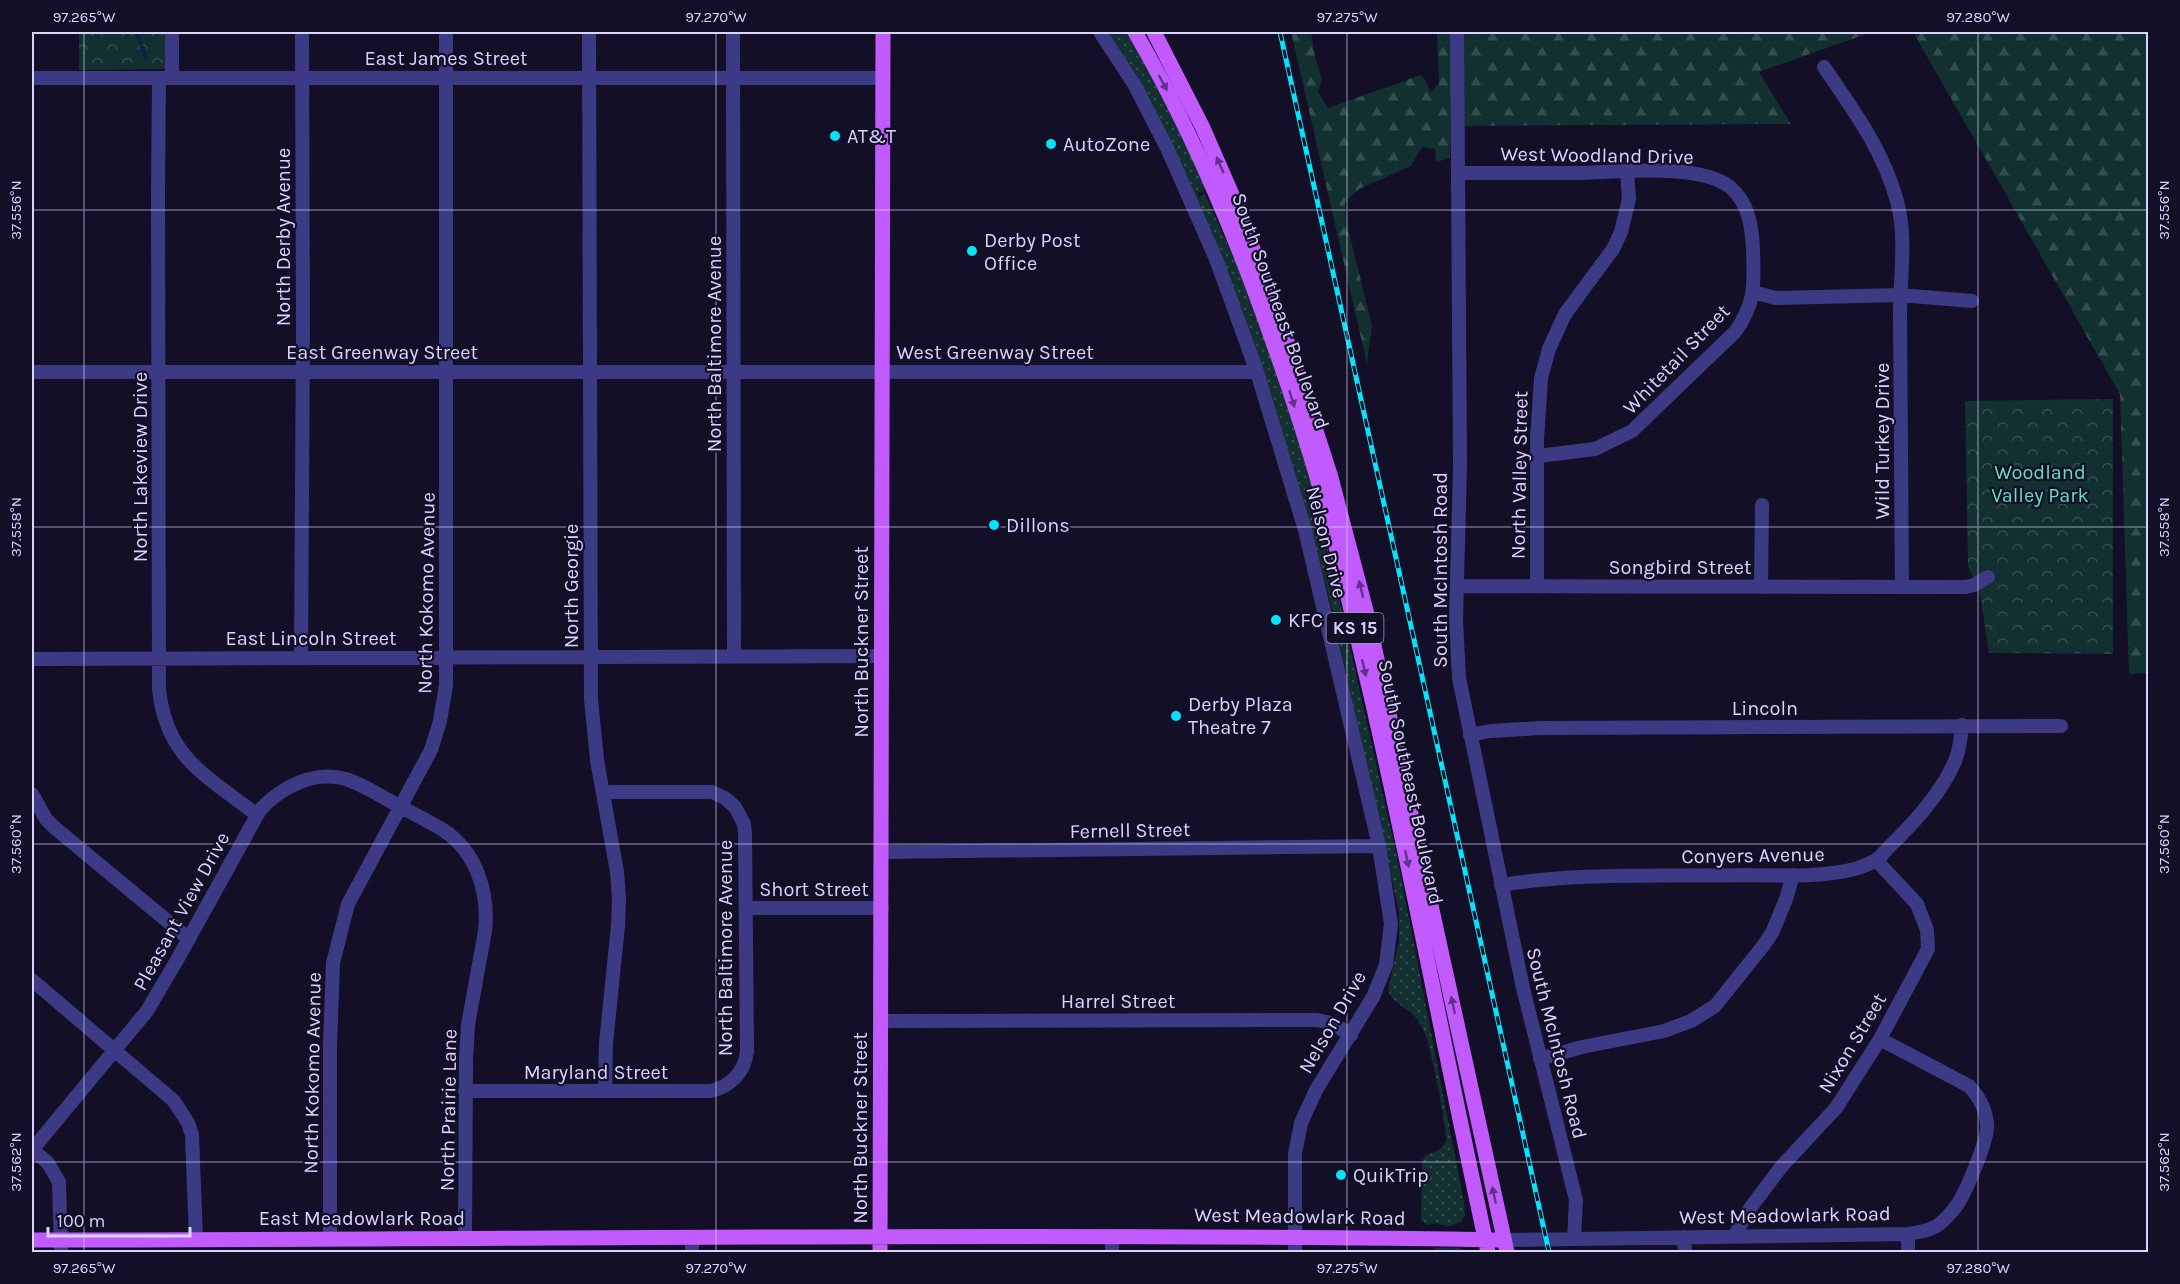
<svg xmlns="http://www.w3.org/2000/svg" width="2180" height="1284" viewBox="0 0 2180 1284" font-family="Karla,sans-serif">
<defs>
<pattern id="grass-dots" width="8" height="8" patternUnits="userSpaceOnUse" patternTransform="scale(1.5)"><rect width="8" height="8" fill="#12302f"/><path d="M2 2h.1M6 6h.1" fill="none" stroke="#344d4e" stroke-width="1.8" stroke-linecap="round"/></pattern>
<pattern id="forest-firs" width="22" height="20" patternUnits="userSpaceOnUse" patternTransform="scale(1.5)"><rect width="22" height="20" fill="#12302f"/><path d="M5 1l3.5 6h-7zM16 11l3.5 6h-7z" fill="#344d4e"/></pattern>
<pattern id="park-crowns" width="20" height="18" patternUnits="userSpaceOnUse" patternTransform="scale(1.5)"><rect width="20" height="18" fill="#12302f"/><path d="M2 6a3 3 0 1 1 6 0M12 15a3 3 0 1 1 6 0" fill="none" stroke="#344d4e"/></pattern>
</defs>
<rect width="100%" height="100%" fill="#130f26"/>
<!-- grass -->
<path fill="url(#grass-dots)" d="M 1108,32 L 1126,32 C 1158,80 1182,136 1206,189 L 1197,194 L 1199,197 L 1205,194 L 1235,261 L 1281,383 L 1319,509 L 1397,857 L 1464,1202 L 1465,1216 C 1456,1228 1448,1228 1436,1223 L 1427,1225 L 1421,1220 L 1422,1161 L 1425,1155 C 1433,1153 1444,1150 1446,1140 C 1448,1131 1431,1052 1427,1039 C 1425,1034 1422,1027 1419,1022 C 1411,1008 1392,1004 1388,990 L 1399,941 L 1399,912 L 1329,597 L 1296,476 L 1276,412 L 1170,140 L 1137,75 Z
M 1433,1248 L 1460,1248 L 1473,1252 L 1435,1252 Z"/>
<!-- forest -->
<path fill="url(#forest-firs)" d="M 1291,32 L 1311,32 L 1315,57 L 1322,78 L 1318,92 L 1328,108 L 1421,75 L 1426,81 L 1430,92 L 1439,84 L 1437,33 L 1452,33 L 1450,158 L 1436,162 L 1435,149 L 1422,147 L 1411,166 L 1359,189 L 1345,202 L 1346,220 L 1372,326 L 1367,364 Z
M 1462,32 L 1543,32 L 1589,34 L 1595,32 L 1872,32 L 1759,72 L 1791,124 L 1462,126 Z
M 1913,32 L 2148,32 L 2148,673 L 2129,674 L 2120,394 Z"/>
<!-- park -->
<path fill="url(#park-crowns)" d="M 79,32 L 167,32 L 167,69 L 79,70 Z
M 2113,399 L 2113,654 L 1989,653 L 1980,595 L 1968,566 L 1965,401 Z"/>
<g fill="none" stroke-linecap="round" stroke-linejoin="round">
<!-- stream -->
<path stroke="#0c2248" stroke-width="3" d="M 136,32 L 146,58"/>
<!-- minor -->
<path stroke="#3d3a85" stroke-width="14" d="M 172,32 L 172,78
M 589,32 L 591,699 L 597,760 L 617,872 L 619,898 L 618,926 L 606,1043 L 605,1091
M 733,32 L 734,657
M 1100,32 L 1134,84 L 1167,148 L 1216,259 L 1257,372 L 1305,530 L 1379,846 L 1391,924 L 1386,965 L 1373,997 L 1316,1090 L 1301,1123 L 1295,1154 L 1295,1252
M 1457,32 L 1460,466 L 1456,619 L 1459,678 L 1523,988 L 1576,1200 L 1574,1239
M 1824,67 C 1854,111 1882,148 1897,201 C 1907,238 1900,277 1900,315 C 1901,405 1902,496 1902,587
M 32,78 L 883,78
M 159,79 L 158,192 L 159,689 C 166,758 207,776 257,815
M 1458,173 C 1500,173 1541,173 1582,173 C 1620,172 1700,163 1730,187 C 1749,203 1752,227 1753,250 C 1754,284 1756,303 1735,332 L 1632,431 L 1595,449 L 1538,456
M 1754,292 L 1775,298 L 1900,295 L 1972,301
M 32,372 L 1257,372
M 1458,586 L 1966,587 L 1974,585 L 1988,577
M 1537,586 L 1537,439 L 1541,378 L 1549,349 L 1565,314 L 1613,249 L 1621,232 L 1629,199 L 1627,171
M 1761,587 L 1762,505
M 301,658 L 303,330 L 302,32
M 32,659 L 882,656
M 1470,735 L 1490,731 L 1541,728 L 2061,726
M 32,794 L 46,819 L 55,828 L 189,939
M 882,852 L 1379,846
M 1501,885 C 1580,872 1662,877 1742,875 C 1779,875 1844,880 1876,860 C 1881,857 1885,851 1889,847 C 1914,823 1941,794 1955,761 C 1960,749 1961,737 1962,725
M 746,908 L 882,908
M 32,980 L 174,1101 L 188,1123 L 192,1135 L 196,1239
M 882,1021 L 1317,1020 L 1332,1023 L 1351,1035
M 1540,1059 L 1582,1047 L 1664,1031 L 1691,1021 L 1715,1006 L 1763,946 L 1772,933 L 1786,899 L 1793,875
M 465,1091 L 711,1091 C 731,1086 745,1072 747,1051 L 745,833 L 744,824 L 735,807 L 725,798 L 712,792 L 603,792
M 32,1149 L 48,1163 L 59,1182 L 61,1252
M 32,1150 L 147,1011 L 177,960 L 260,810 C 281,787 314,770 346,779 C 364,785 382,797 399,806 C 414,814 429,821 443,830 C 477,852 489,893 485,931 L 468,1025 L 466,1058 L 465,1239
M 1734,1236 L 1751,1207 L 1781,1167 L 1836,1108 L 1880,1039 L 1928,949 L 1927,930 L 1917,904 L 1876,860
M 1684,1237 L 1685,1252
M 330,1239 L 330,1045 L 333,963 L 348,904 L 431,750 L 440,721 L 446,685 L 446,32
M 1504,1240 L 1908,1234 C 1918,1232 1930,1231 1938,1225 C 1946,1219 1952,1212 1957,1205 C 1966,1192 1987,1142 1987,1127 C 1987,1111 1980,1098 1969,1086 L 1880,1039
M 692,1252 L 692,1237
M 1112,1252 L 1112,1236
M 1908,1252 L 1908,1234"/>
<!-- major -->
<path stroke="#c25bff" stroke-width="15" d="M 1135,32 C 1193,132 1237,238 1275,348 C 1297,410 1317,474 1334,538 C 1347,591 1359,646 1372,700 C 1414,884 1448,1069 1488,1252
M 1154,32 L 1203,128 L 1237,206 L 1284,332 L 1330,474 L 1368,618 L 1507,1252
M 32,1240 C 522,1240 1013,1232 1504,1240
M 880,1252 L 883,32"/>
<defs>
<path id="rail" d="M 1280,32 L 1549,1252"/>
</defs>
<!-- rail casing -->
<use href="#rail" stroke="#00e5ff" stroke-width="5"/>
<!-- rail -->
<use href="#rail" stroke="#130f26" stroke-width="3" stroke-dasharray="9" stroke-linecap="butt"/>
</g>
<!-- one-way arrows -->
<defs><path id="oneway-solid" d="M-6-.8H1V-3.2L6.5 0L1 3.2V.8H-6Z" transform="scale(1.5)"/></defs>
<g fill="#623188">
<use href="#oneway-solid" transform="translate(1163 83) rotate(62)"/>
<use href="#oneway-solid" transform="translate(1220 165) rotate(-114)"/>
<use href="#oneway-solid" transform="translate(1292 399) rotate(72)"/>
<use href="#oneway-solid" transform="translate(1361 589) rotate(-104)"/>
<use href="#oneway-solid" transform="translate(1364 668) rotate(77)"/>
<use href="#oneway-solid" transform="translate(1407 859) rotate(78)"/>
<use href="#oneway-solid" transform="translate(1453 1005) rotate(-102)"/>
<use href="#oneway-solid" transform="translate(1494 1195) rotate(-102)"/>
</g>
<!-- ticks -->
<path fill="none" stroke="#d9d4ff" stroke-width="1.5" stroke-opacity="0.45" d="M 84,32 L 84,1252M 716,32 L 716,1252M 1347,32 L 1347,1252M 1978,32 L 1978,1252M 32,210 L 2148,210M 32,527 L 2148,527M 32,844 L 2148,844M 32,1162 L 2148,1162"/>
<!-- markers -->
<g fill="#00e5ff" stroke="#130f26" stroke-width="2">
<circle cx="835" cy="136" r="6"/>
<circle cx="1051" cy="144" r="6"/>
<circle cx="972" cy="251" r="6"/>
<circle cx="994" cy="525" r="6"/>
<circle cx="1276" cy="620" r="6"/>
<circle cx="1176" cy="716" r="6"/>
<circle cx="1341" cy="1175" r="6"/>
</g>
<g text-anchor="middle" stroke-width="4.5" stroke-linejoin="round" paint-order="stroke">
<!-- shield labels -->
<rect fill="#130f26" stroke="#9e99be" stroke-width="1.5" x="1326.5" y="613" width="57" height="30" rx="4.5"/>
<g font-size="18" font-weight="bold" fill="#d9d4ff">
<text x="1355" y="634">KS 15</text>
</g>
<!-- street labels -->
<g font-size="20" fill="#d9d4ff" stroke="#130f26">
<text x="446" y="65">East James Street</text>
<text transform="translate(1597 155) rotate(1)" y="7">West Woodland Drive</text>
<text transform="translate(283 237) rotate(-90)" y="7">North Derby Avenue</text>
<text transform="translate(1281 311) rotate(70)" y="7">South Southeast Boulevard</text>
<text transform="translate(714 344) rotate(-90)" y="7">North Baltimore Avenue</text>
<text x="382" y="359">East Greenway Street</text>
<text x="995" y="359">West Greenway Street</text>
<text transform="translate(1676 359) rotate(-46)" y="7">Whitetail Street</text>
<text transform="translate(1882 441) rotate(-90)" y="7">Wild Turkey Drive</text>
<text transform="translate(140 467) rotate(-90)" y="7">North Lakeview Drive</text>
<text transform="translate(1519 475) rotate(-89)" y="7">North Valley Street</text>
<text transform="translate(1327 542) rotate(76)" y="7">Nelson Drive</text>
<text x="1680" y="574">Songbird Street</text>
<text transform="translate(1440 570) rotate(-90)" y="7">South McIntosh Road</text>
<text transform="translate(571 586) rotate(-90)" y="7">North Georgie</text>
<text transform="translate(426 593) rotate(-89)" y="7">North Kokomo Avenue</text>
<text x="311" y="645">East Lincoln Street</text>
<text transform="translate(861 642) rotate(-90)" y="7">North Buckner Street</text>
<text x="1765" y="715">Lincoln</text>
<text transform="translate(1411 782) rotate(78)" y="7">South Southeast Boulevard</text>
<text transform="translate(1130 830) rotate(-1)" y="7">Fernell Street</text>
<text transform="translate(1753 855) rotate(-1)" y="7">Conyers Avenue</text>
<text x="814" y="896">Short Street</text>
<text transform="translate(181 911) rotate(-61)" y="7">Pleasant View Drive</text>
<text transform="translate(725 948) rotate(-90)" y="7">North Baltimore Avenue</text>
<text x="1118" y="1008">Harrel Street</text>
<text transform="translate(1332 1022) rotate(-60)" y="7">Nelson Drive</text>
<text transform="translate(1557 1043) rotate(76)" y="7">South McIntosh Road</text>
<text transform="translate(1852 1043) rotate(-59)" y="7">Nixon Street</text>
<text x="596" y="1079">Maryland Street</text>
<text transform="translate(312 1073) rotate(-89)" y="7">North Kokomo Avenue</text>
<text transform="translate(448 1110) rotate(-89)" y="7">North Prairie Lane</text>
<text transform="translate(860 1128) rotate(-90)" y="7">North Buckner Street</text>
<text transform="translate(1785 1215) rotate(-1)" y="7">West Meadowlark Road</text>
<text transform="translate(1300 1216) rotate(1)" y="7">West Meadowlark Road</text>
<text x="362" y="1225">East Meadowlark Road</text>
</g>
<!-- poi labels -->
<g font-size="20" fill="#d9d4ff" stroke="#130f26" text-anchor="start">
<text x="847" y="143">AT&amp;T</text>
<text x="1063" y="151">AutoZone</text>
<text x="984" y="247">Derby Post<tspan x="984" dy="23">Office</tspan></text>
<text x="1006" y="532">Dillons</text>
<text x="1288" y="627">KFC</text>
<text x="1188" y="711">Derby Plaza<tspan x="1188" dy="23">Theatre 7</tspan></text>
<text x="1353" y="1182">QuikTrip</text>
</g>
<!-- park labels -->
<g font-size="20" fill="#5fe0c0" stroke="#130f26">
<text x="2040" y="479">Woodland<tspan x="2040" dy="23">Valley Park</tspan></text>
</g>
</g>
<!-- border -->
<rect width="2180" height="1284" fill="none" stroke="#130f26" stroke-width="66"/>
<!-- scale -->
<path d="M48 1227v9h142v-9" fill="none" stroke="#d9d4ff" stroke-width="3"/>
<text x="57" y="1227" font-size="18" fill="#d9d4ff" stroke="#130f26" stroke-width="4.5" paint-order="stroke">100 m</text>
<rect x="33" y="33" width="2114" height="1218" fill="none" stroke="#d9d4ff" stroke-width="2"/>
<g font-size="15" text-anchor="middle" fill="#d9d4ff">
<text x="84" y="22">97.265°W</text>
<text x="716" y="22">97.270°W</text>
<text x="1347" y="22">97.275°W</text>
<text x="1978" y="22">97.280°W</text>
<text transform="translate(2164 210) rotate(-90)" y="5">37.556°N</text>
<text transform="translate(16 210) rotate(-90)" y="5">37.556°N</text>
<text transform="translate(2164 527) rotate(-90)" y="5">37.558°N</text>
<text transform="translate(16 527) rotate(-90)" y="5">37.558°N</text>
<text transform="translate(2164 844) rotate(-90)" y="5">37.560°N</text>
<text transform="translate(16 844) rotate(-90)" y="5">37.560°N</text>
<text transform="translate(2164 1162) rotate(-90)" y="5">37.562°N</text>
<text transform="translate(16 1162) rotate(-90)" y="5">37.562°N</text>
<text x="84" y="1273">97.265°W</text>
<text x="716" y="1273">97.270°W</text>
<text x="1347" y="1273">97.275°W</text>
<text x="1978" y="1273">97.280°W</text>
</g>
</svg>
